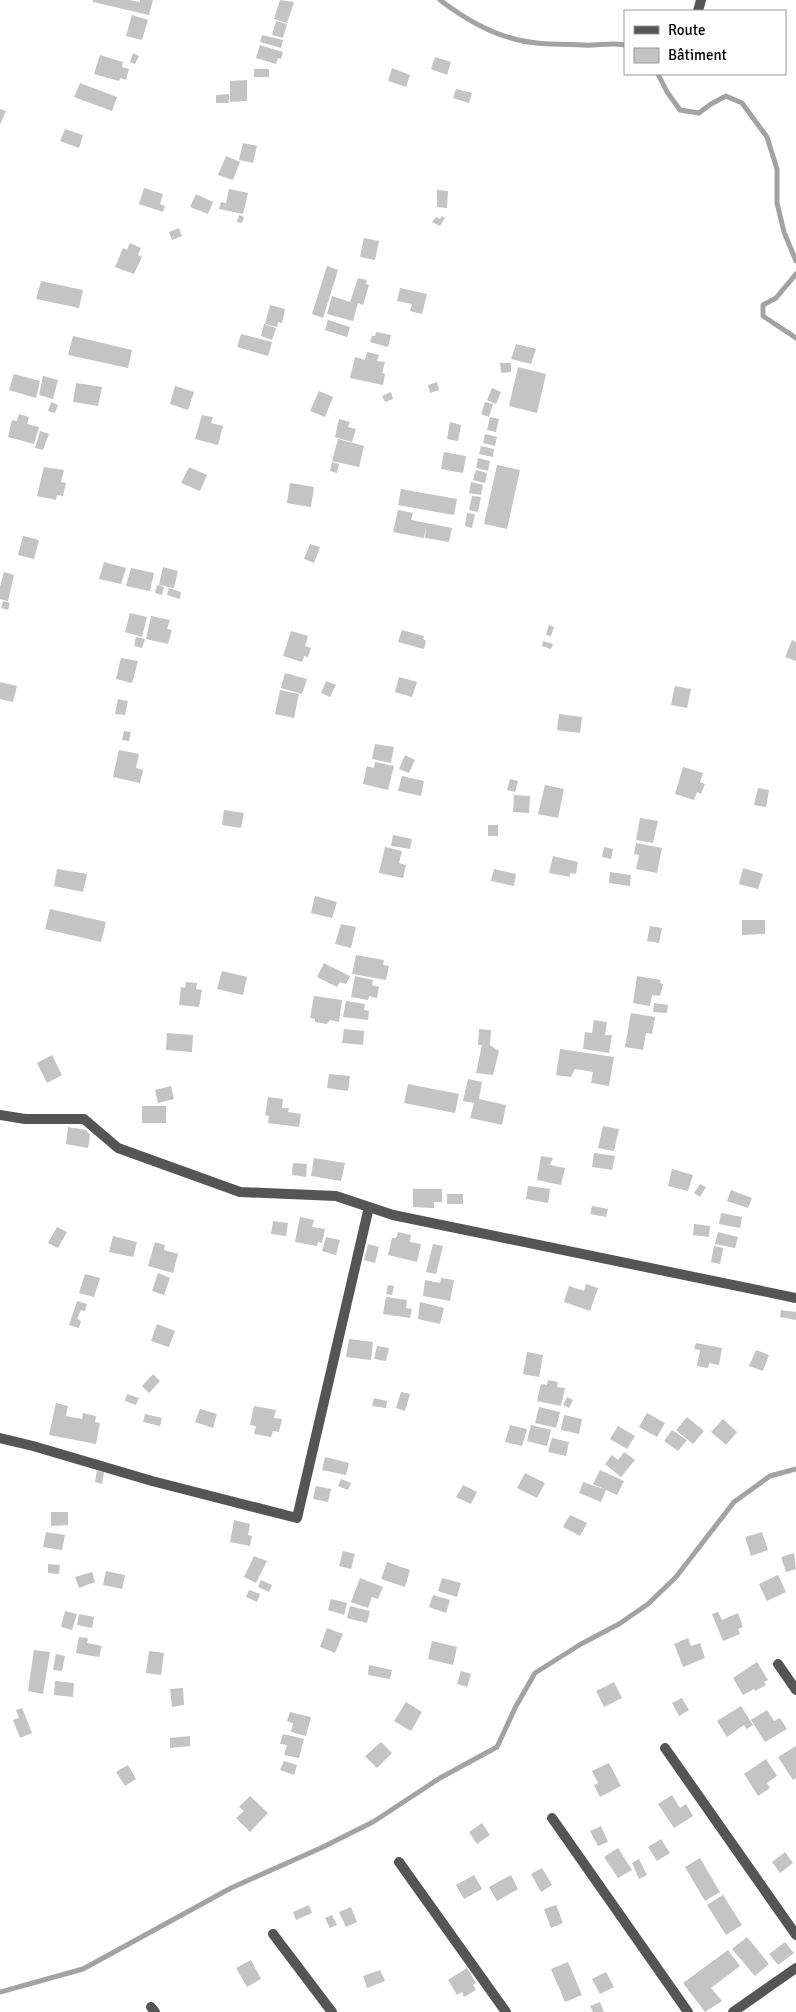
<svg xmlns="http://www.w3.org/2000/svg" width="796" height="2012" viewBox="0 0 796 2012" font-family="Signika,sans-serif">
<rect width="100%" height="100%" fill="#fff"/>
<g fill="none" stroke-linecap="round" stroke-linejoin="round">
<!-- stream -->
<path stroke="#a3a3a3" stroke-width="5" d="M 440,0 C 461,16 485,31 511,38 C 533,45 560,44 583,45 C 597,46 611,42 625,45
M 658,74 L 667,92 L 680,110 L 699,113 L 711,104 L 726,96 L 742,103 L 767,137 L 777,169 L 777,203 L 784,232 L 796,261
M 796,274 L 776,298 L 763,305 L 763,316 L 796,338
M 0,1992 L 83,1969 L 231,1888 L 323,1847 L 373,1822 L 440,1778 L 497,1747 L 516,1706 L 535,1673 L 581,1644 L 619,1624 L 648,1604 L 676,1577 L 734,1502 L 770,1476 L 796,1469"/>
</g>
<!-- building -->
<path fill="#c4c4c4" d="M 93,0 L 129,0 L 140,2 L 140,0 L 153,0 L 149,15 L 93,2 Z
M 280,0 L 294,2 L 287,23 L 274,19 Z
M 132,15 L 148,20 L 142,40 L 126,36 Z
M 276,21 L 287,24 L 283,38 L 272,35 Z
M 262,35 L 283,40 L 281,48 L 260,42 Z
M 260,45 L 283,52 L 281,59 L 278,58 L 276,64 L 256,58 Z
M 133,53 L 139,56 L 135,64 L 130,62 Z
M 100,55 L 123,62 L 122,67 L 129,69 L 126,80 L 120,78 L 119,81 L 94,74 Z
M 435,57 L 451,62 L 447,75 L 431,69 Z
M 392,68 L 410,75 L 406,87 L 388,81 Z
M 254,69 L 269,69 L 269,77 L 254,77 Z
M 247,80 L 247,101 L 230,102 L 230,81 Z
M 80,83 L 117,97 L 112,111 L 74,97 Z
M 456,89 L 472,93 L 469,103 L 453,98 Z
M 229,94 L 229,103 L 216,103 L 216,95 Z
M 0,109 L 6,111 L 0,125 Z
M 65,129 L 83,135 L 79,148 L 60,141 Z
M 243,143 L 257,146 L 253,163 L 239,160 Z
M 226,156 L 240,162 L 233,180 L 218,175 Z
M 144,188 L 163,194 L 160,204 L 165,206 L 163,212 L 139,204 Z
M 229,189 L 248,193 L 243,214 L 219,209 L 221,202 L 226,203 Z
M 437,190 L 448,191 L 447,208 L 437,207 Z
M 196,194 L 213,202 L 208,214 L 190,207 Z
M 239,215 L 244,217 L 242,223 L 237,222 Z
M 442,216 L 445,218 L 440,226 L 432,222 L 436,217 L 440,219 Z
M 179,228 L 182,236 L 172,240 L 169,232 Z
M 364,238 L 379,241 L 375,260 L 360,257 Z
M 130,243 L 141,248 L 138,255 L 142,257 L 134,274 L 115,267 L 123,248 L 127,250 Z
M 327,266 L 338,270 L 323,318 L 312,314 Z
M 358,278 L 367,280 L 366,284 L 369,285 L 363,305 L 358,303 L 353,321 L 327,314 L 332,296 L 350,302 Z
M 41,281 L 83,290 L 79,308 L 36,299 Z
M 400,288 L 427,294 L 422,314 L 410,311 L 412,304 L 397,301 Z
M 270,305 L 285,309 L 282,323 L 278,322 L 277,327 L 265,324 Z
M 328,320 L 350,327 L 347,337 L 325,330 Z
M 264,324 L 276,328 L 272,340 L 261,336 Z
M 376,332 L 391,335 L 388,347 L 370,342 L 372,336 L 375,336 Z
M 241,334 L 272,342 L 268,356 L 237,347 Z
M 73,336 L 132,350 L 128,368 L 68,355 Z
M 516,344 L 536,349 L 531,364 L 511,359 Z
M 367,352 L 379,355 L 377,361 L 385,362 L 382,373 L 385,374 L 383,385 L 350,378 L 355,357 L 365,360 Z
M 500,363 L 511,363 L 511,372 L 501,373 Z
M 518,367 L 546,374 L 537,413 L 509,406 Z
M 14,374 L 40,381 L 36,398 L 9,390 Z
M 43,376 L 58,380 L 53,399 L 39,395 Z
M 437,382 L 439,390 L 430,393 L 428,385 Z
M 76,383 L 102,387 L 98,406 L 73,402 Z
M 175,386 L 194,392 L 188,410 L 170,404 Z
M 492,388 L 501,392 L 496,404 L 487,400 Z
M 319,391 L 333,397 L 325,417 L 310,411 Z
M 391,392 L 393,399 L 385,402 L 382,396 Z
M 51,402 L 58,405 L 55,413 L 48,411 Z
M 485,402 L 493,404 L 489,417 L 481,414 Z
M 19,414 L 29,417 L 27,424 L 39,427 L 34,444 L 8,437 L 12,420 L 17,421 Z
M 202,415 L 213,417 L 211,423 L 223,426 L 218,445 L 195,439 Z
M 490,417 L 499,419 L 496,432 L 487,430 Z
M 339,419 L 350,422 L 348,427 L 356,429 L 352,442 L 335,437 Z
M 450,422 L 461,425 L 458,441 L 447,439 Z
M 40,431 L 49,434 L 43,450 L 35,448 Z
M 485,434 L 497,437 L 495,446 L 483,443 Z
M 338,439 L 364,446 L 359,467 L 332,461 Z
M 481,446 L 494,449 L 493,457 L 479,454 Z
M 444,452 L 466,456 L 463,473 L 441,469 Z
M 478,458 L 490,461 L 488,471 L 476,468 Z
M 332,462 L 339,464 L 337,473 L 330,471 Z
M 497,465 L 520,470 L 507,529 L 484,524 Z
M 44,467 L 64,470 L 61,482 L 66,483 L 63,496 L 57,495 L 56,500 L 37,496 Z
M 189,467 L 207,475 L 200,491 L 181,483 Z
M 476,470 L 487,473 L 485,483 L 473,480 Z
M 471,482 L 483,485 L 481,495 L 469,493 Z
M 290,483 L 314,487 L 311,507 L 287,503 Z
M 401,489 L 457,499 L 454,515 L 398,505 Z
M 472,496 L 481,497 L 478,512 L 469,510 Z
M 398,510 L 413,513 L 411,520 L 452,528 L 449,542 L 425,538 L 426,526 L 424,538 L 393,532 Z
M 467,513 L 475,514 L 472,528 L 465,526 Z
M 23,536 L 39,540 L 34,559 L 18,555 Z
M 310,544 L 320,547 L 314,563 L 304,559 Z
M 104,562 L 126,568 L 121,584 L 99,579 Z
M 163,567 L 178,571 L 174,588 L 159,585 Z
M 131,568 L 154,573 L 150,591 L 126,586 Z
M 4,572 L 14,575 L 8,601 L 0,599 L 0,587 Z
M 157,585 L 164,587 L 162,595 L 155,593 Z
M 169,588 L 181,592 L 180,599 L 167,595 Z
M 3,601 L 10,603 L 8,610 L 1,608 Z
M 130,613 L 147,617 L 142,637 L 125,632 Z
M 151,616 L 170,620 L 167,629 L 172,630 L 168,644 L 146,639 Z
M 549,625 L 554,627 L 551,636 L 546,635 Z
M 402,630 L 424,636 L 423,639 L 426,641 L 424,649 L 398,642 Z
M 291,631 L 308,636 L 305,646 L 311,648 L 308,657 L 304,656 L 302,662 L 283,656 Z
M 136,637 L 145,639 L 142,648 L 134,646 Z
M 792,640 L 796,642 L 796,661 L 785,657 Z
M 543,641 L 553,644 L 551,649 L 542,646 Z
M 121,658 L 138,661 L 132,683 L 116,679 Z
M 285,673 L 307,679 L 302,694 L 281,688 Z
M 399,677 L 417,682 L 412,697 L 395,692 Z
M 326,681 L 336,685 L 330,697 L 321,693 Z
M 0,682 L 17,686 L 13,702 L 0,699 Z
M 675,686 L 691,689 L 687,708 L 671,705 Z
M 280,690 L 299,694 L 294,718 L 275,714 Z
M 118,699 L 128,701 L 125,715 L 115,714 Z
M 559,714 L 582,717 L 580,733 L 557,730 Z
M 124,731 L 131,732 L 129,741 L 122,740 Z
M 375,744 L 394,747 L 391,763 L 372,759 Z
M 119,750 L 139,754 L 136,768 L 143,770 L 140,783 L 113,777 Z
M 405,755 L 415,760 L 409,773 L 399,769 Z
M 375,762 L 394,766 L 388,790 L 363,784 L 367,766 L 374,768 Z
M 683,767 L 703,773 L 700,782 L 705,784 L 701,794 L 697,792 L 694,800 L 675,794 Z
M 402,776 L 424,781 L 421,796 L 398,791 Z
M 510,779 L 518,781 L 515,792 L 507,790 Z
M 545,785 L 564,789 L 558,818 L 538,814 Z
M 758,788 L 769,790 L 766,807 L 754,805 Z
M 514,795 L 530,796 L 529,813 L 513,812 Z
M 224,810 L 244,813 L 241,828 L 222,825 Z
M 640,818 L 658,821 L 653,843 L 636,840 Z
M 488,825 L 498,825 L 498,836 L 488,836 Z
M 393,835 L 412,839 L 410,849 L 391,846 Z
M 636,843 L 662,848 L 657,873 L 636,869 L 639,855 L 634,854 Z
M 385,847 L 402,851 L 399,863 L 406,865 L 403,878 L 379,873 Z
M 604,847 L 613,849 L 611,859 L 602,857 Z
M 553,856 L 578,862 L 576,874 L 570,873 L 570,877 L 549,873 Z
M 743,868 L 763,874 L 758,889 L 739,884 Z
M 57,869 L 87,874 L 83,892 L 54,886 Z
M 494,869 L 516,874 L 514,886 L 491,881 Z
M 610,872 L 631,875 L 630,886 L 609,883 Z
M 315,896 L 337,902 L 332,918 L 311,913 Z
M 50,909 L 106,922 L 101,942 L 45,929 Z
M 742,920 L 765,920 L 765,934 L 742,935 Z
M 341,924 L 356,927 L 351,948 L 335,944 Z
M 650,926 L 662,928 L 659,943 L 647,941 Z
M 356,955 L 384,960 L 383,965 L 389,966 L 386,980 L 352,974 Z
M 324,963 L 350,976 L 346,984 L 340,982 L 337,987 L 317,977 Z
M 222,971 L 247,977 L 243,995 L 217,989 Z
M 355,976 L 373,980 L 372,985 L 379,987 L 377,998 L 369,996 L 368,1000 L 351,997 Z
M 637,976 L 661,980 L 660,983 L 663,984 L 660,996 L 652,995 L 650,1006 L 633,1003 Z
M 186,982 L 197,983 L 196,989 L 202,990 L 199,1007 L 179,1005 L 181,987 L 185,988 Z
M 314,996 L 342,1000 L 339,1022 L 330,1020 L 327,1024 L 315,1022 L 315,1019 L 310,1018 Z
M 346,1001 L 365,1004 L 364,1010 L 369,1011 L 368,1020 L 343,1017 Z
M 654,1003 L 668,1005 L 667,1013 L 653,1012 Z
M 631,1013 L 655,1017 L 652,1034 L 646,1033 L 643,1050 L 625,1047 Z
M 594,1020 L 607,1022 L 605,1035 L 612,1035 L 609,1053 L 583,1049 L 585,1032 L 592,1033 Z
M 344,1029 L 364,1031 L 363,1045 L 342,1043 Z
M 479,1029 L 491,1030 L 490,1045 L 499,1051 L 493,1075 L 476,1073 L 482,1045 L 478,1045 Z
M 167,1033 L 193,1035 L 192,1052 L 166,1050 Z
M 560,1049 L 614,1057 L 609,1086 L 591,1083 L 593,1072 L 575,1069 L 571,1077 L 556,1075 Z
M 52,1055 L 62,1075 L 47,1083 L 37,1063 Z
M 329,1074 L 350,1076 L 348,1091 L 327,1088 Z
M 468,1079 L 482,1082 L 479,1099 L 506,1105 L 502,1125 L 470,1118 L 474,1103 L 463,1101 Z
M 408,1084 L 459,1094 L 455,1113 L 404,1103 Z
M 171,1086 L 174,1099 L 158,1103 L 155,1090 Z
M 268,1097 L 283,1099 L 282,1108 L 289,1108 L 288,1112 L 301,1114 L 299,1127 L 268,1123 L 269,1116 L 265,1115 Z
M 142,1106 L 166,1106 L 166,1123 L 142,1123 Z
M 603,1126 L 619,1129 L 614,1151 L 598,1148 Z
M 68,1127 L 86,1130 L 90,1135 L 88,1148 L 66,1144 Z
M 594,1153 L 615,1156 L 612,1170 L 592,1167 Z
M 541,1156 L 553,1158 L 550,1165 L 565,1168 L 561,1185 L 537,1180 Z
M 314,1158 L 345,1163 L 341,1181 L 311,1176 Z
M 293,1163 L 307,1164 L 306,1177 L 292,1175 Z
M 672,1169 L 693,1175 L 688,1191 L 668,1186 Z
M 700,1184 L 706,1187 L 700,1197 L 694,1193 Z
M 528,1186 L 550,1189 L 548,1203 L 526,1199 Z
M 413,1189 L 442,1189 L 442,1202 L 434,1202 L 434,1208 L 413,1207 Z
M 731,1190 L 752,1198 L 748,1208 L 727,1201 Z
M 447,1194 L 463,1194 L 463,1204 L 447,1204 Z
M 592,1206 L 608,1209 L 606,1217 L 590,1214 Z
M 721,1213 L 742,1217 L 740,1228 L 719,1224 Z
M 300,1217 L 314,1220 L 312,1227 L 325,1229 L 322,1243 L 318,1242 L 317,1246 L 295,1242 Z
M 273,1221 L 288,1223 L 286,1236 L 271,1234 Z
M 694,1224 L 710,1226 L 709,1237 L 693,1235 Z
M 57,1227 L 67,1232 L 58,1248 L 48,1243 Z
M 398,1232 L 411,1235 L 410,1242 L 421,1244 L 417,1262 L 388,1255 L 392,1238 L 396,1238 Z
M 718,1232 L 738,1237 L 735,1248 L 715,1244 Z
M 113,1236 L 137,1242 L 133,1257 L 109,1252 Z
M 326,1237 L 340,1240 L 336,1255 L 322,1251 Z
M 155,1242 L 165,1245 L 164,1250 L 178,1254 L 173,1273 L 148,1266 Z
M 368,1244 L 379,1247 L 375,1263 L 364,1260 Z
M 433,1244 L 443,1246 L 436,1274 L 426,1272 Z
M 714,1246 L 723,1248 L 720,1264 L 711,1262 Z
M 158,1273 L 170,1278 L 164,1295 L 152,1291 Z
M 85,1274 L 100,1278 L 94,1297 L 79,1293 Z
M 441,1278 L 454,1280 L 450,1301 L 423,1296 L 425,1280 L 440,1283 Z
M 586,1284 L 598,1288 L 590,1311 L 564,1302 L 569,1286 L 584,1291 Z
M 388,1285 L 394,1286 L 392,1295 L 386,1294 Z
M 386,1297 L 407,1300 L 406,1308 L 412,1309 L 410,1318 L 383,1314 Z
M 77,1301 L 87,1304 L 85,1311 L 81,1310 L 77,1319 L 81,1321 L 79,1328 L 69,1325 Z
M 420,1302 L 444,1308 L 440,1324 L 418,1319 Z
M 781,1310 L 796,1312 L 796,1320 L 780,1317 Z
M 157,1324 L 175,1331 L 169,1347 L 151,1341 Z
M 349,1339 L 373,1342 L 371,1360 L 346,1357 Z
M 696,1343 L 722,1348 L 719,1365 L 709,1363 L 708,1368 L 697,1366 L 700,1350 L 694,1349 Z
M 377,1346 L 389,1348 L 386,1361 L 374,1359 Z
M 756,1350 L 769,1355 L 763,1371 L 749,1366 Z
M 527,1352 L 543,1355 L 539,1377 L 523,1374 Z
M 153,1374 L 160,1381 L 149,1393 L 142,1386 Z
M 548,1380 L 558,1382 L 557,1387 L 565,1388 L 561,1406 L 537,1401 L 541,1384 L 547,1385 Z
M 401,1392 L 410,1394 L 405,1411 L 396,1408 Z
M 127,1394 L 139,1398 L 136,1405 L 125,1401 Z
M 567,1397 L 573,1400 L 569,1408 L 563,1405 Z
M 374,1398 L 387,1401 L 386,1408 L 372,1406 Z
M 56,1403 L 68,1406 L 66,1416 L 82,1419 L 83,1413 L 96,1416 L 95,1422 L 100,1423 L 96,1444 L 49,1435 Z
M 254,1406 L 276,1410 L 274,1418 L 282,1419 L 279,1432 L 273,1431 L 271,1437 L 254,1434 L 256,1426 L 250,1425 Z
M 539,1407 L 560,1412 L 556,1428 L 535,1423 Z
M 200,1409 L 217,1414 L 213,1428 L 195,1422 Z
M 647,1413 L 665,1423 L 657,1437 L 639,1427 Z
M 145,1414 L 162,1418 L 160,1426 L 143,1422 Z
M 564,1415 L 582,1419 L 579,1434 L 561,1430 Z
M 687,1417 L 704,1431 L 693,1444 L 676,1430 Z
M 723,1419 L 737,1432 L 726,1445 L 711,1432 Z
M 510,1425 L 527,1429 L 522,1446 L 505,1442 Z
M 531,1425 L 551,1430 L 547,1446 L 527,1441 Z
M 618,1426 L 635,1436 L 627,1449 L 610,1439 Z
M 672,1430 L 687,1440 L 678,1451 L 664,1441 Z
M 552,1438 L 569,1442 L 566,1456 L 548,1452 Z
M 624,1452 L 635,1460 L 621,1477 L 605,1464 L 612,1455 L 618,1460 Z
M 325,1457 L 349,1463 L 346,1475 L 322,1470 Z
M 600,1470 L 624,1481 L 617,1495 L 593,1484 Z
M 97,1471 L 104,1472 L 102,1484 L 95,1482 Z
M 525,1473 L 545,1483 L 537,1498 L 517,1488 Z
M 341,1479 L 351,1483 L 348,1490 L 338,1486 Z
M 583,1482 L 606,1490 L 601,1502 L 579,1493 Z
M 463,1485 L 477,1492 L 471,1504 L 456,1497 Z
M 316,1486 L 331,1489 L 328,1502 L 313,1499 Z
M 51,1512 L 68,1512 L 68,1525 L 51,1526 Z
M 570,1515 L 587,1523 L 580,1536 L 563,1527 Z
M 234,1520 L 250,1524 L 248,1535 L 252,1536 L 250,1546 L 230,1542 Z
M 46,1532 L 65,1535 L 62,1550 L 43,1547 Z
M 762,1532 L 768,1550 L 751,1556 L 745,1537 Z
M 343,1551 L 355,1554 L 351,1569 L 339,1566 Z
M 794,1553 L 796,1569 L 786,1572 L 781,1557 Z
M 254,1556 L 267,1561 L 256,1583 L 244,1577 Z
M 387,1562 L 410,1570 L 405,1587 L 381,1579 Z
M 48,1564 L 60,1565 L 59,1574 L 48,1573 Z
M 106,1571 L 125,1575 L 122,1589 L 103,1585 Z
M 92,1572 L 95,1582 L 79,1588 L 75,1577 Z
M 778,1575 L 786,1592 L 767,1601 L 759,1584 Z
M 360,1578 L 383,1587 L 378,1599 L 372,1597 L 368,1608 L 351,1602 Z
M 442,1578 L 461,1583 L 457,1597 L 438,1591 Z
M 261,1580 L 272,1585 L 269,1592 L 258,1587 Z
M 249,1590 L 260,1594 L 257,1602 L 246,1597 Z
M 433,1595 L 450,1600 L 446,1613 L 429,1607 Z
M 331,1599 L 347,1603 L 344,1615 L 328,1610 Z
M 350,1606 L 370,1611 L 367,1623 L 347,1618 Z
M 65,1611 L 77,1614 L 72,1630 L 61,1627 Z
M 718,1612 L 722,1620 L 738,1613 L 743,1627 L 738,1629 L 740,1634 L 723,1641 L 712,1614 Z
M 79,1614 L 94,1617 L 92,1628 L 77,1625 Z
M 327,1628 L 343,1634 L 335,1653 L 320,1647 Z
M 79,1637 L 88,1638 L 87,1643 L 102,1646 L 99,1657 L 76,1653 Z
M 688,1638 L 691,1646 L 700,1643 L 705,1658 L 683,1667 L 674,1644 Z
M 432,1641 L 457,1647 L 453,1665 L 428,1659 Z
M 34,1650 L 50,1652 L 43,1694 L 28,1691 Z
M 149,1651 L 164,1653 L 161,1675 L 146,1673 Z
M 56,1654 L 65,1656 L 62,1671 L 53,1670 Z
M 757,1662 L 768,1680 L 764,1682 L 766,1685 L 755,1691 L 754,1689 L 743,1695 L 733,1678 Z
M 369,1665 L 392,1670 L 390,1679 L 368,1675 Z
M 461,1671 L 471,1674 L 467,1687 L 457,1684 Z
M 55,1681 L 74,1683 L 73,1697 L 54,1695 Z
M 614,1682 L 622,1698 L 604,1707 L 596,1691 Z
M 183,1688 L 184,1705 L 172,1707 L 170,1689 Z
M 682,1698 L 689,1710 L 679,1716 L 672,1703 Z
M 406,1702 L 422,1712 L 411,1731 L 394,1721 Z
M 741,1706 L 753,1725 L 747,1729 L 744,1725 L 727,1737 L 717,1721 Z
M 22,1708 L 32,1733 L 20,1738 L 13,1720 L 19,1718 L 16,1710 Z
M 767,1710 L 774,1721 L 780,1718 L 787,1729 L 765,1742 L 751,1720 Z
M 290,1712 L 311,1717 L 306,1736 L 291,1732 L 293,1723 L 287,1721 Z
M 283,1734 L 304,1739 L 299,1758 L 284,1755 L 287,1745 L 280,1744 Z
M 190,1736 L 190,1746 L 170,1748 L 170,1738 Z
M 381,1742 L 392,1753 L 377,1768 L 365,1756 Z
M 796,1746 L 796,1778 L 793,1780 L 778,1757 Z
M 766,1759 L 777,1776 L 767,1783 L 770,1788 L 758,1796 L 744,1774 Z
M 284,1761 L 297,1765 L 294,1775 L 280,1770 Z
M 609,1763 L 621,1786 L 600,1797 L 594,1785 L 598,1783 L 592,1771 Z
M 128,1765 L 136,1779 L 125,1786 L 116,1772 Z
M 672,1795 L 680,1808 L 686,1804 L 693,1816 L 674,1828 L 658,1804 Z
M 250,1796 L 268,1813 L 250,1832 L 236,1818 L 244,1811 L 239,1807 Z
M 482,1823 L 490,1835 L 477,1844 L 469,1832 Z
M 601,1826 L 608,1842 L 598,1846 L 590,1831 Z
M 661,1839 L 670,1853 L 657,1861 L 648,1847 Z
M 618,1848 L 632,1870 L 618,1878 L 604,1857 Z
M 785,1852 L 793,1863 L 780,1873 L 772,1862 Z
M 700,1858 L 720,1892 L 705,1901 L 685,1867 Z
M 639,1859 L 647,1875 L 639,1879 L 632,1863 Z
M 542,1868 L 552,1885 L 541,1892 L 531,1874 Z
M 474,1875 L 482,1889 L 464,1899 L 456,1885 Z
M 511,1875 L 518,1889 L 497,1901 L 489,1887 Z
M 723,1895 L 742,1925 L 726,1935 L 707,1905 Z
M 309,1905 L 312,1913 L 296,1920 L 293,1912 Z
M 556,1905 L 563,1923 L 551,1928 L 544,1909 Z
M 351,1907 L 357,1922 L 346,1927 L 339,1912 Z
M 332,1915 L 337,1925 L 330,1928 L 325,1918 Z
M 747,1937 L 769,1964 L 755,1976 L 732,1949 Z
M 785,1942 L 794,1953 L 778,1965 L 769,1954 Z
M 728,1950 L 740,1966 L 711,1988 L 722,2001 L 705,2012 L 683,1983 Z
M 251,1960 L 261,1979 L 247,1987 L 236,1968 Z
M 568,1962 L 582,1995 L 565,2002 L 551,1969 Z
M 467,1968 L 476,1983 L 473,1985 L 476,1990 L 464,1997 L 462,1992 L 457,1995 L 448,1980 Z
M 380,1970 L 385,1981 L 367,1988 L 363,1976 Z
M 606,1972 L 614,1987 L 600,1994 L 592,1979 Z
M 600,2002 L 604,2012 L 593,2012 L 590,2006 Z"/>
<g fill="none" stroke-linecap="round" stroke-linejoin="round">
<!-- minor -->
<path stroke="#555" stroke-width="10" d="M 698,11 L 701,0
M 0,1115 L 25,1119 L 84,1119 L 118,1148 L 240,1192 L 336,1196 L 393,1215 L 796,1298
M 0,1438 L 33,1446 L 152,1481 L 297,1518 L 369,1207
M 778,1664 L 796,1690
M 665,1748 L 796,1935
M 552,1818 L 688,2012
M 399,1862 L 506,2012
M 273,1934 L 332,2012
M 151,2007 L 155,2012
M 733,2012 L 796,1968"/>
</g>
<!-- legend -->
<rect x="624" y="10" width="162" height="65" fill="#ffffff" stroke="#999999"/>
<rect x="634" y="26" width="25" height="8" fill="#555555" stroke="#999999"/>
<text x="668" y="35" font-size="15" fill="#000000">Route</text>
<rect x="634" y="48" width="25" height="15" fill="#c4c4c4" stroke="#999999"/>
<text x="668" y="60" font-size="15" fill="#000000">Bâtiment</text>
</svg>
